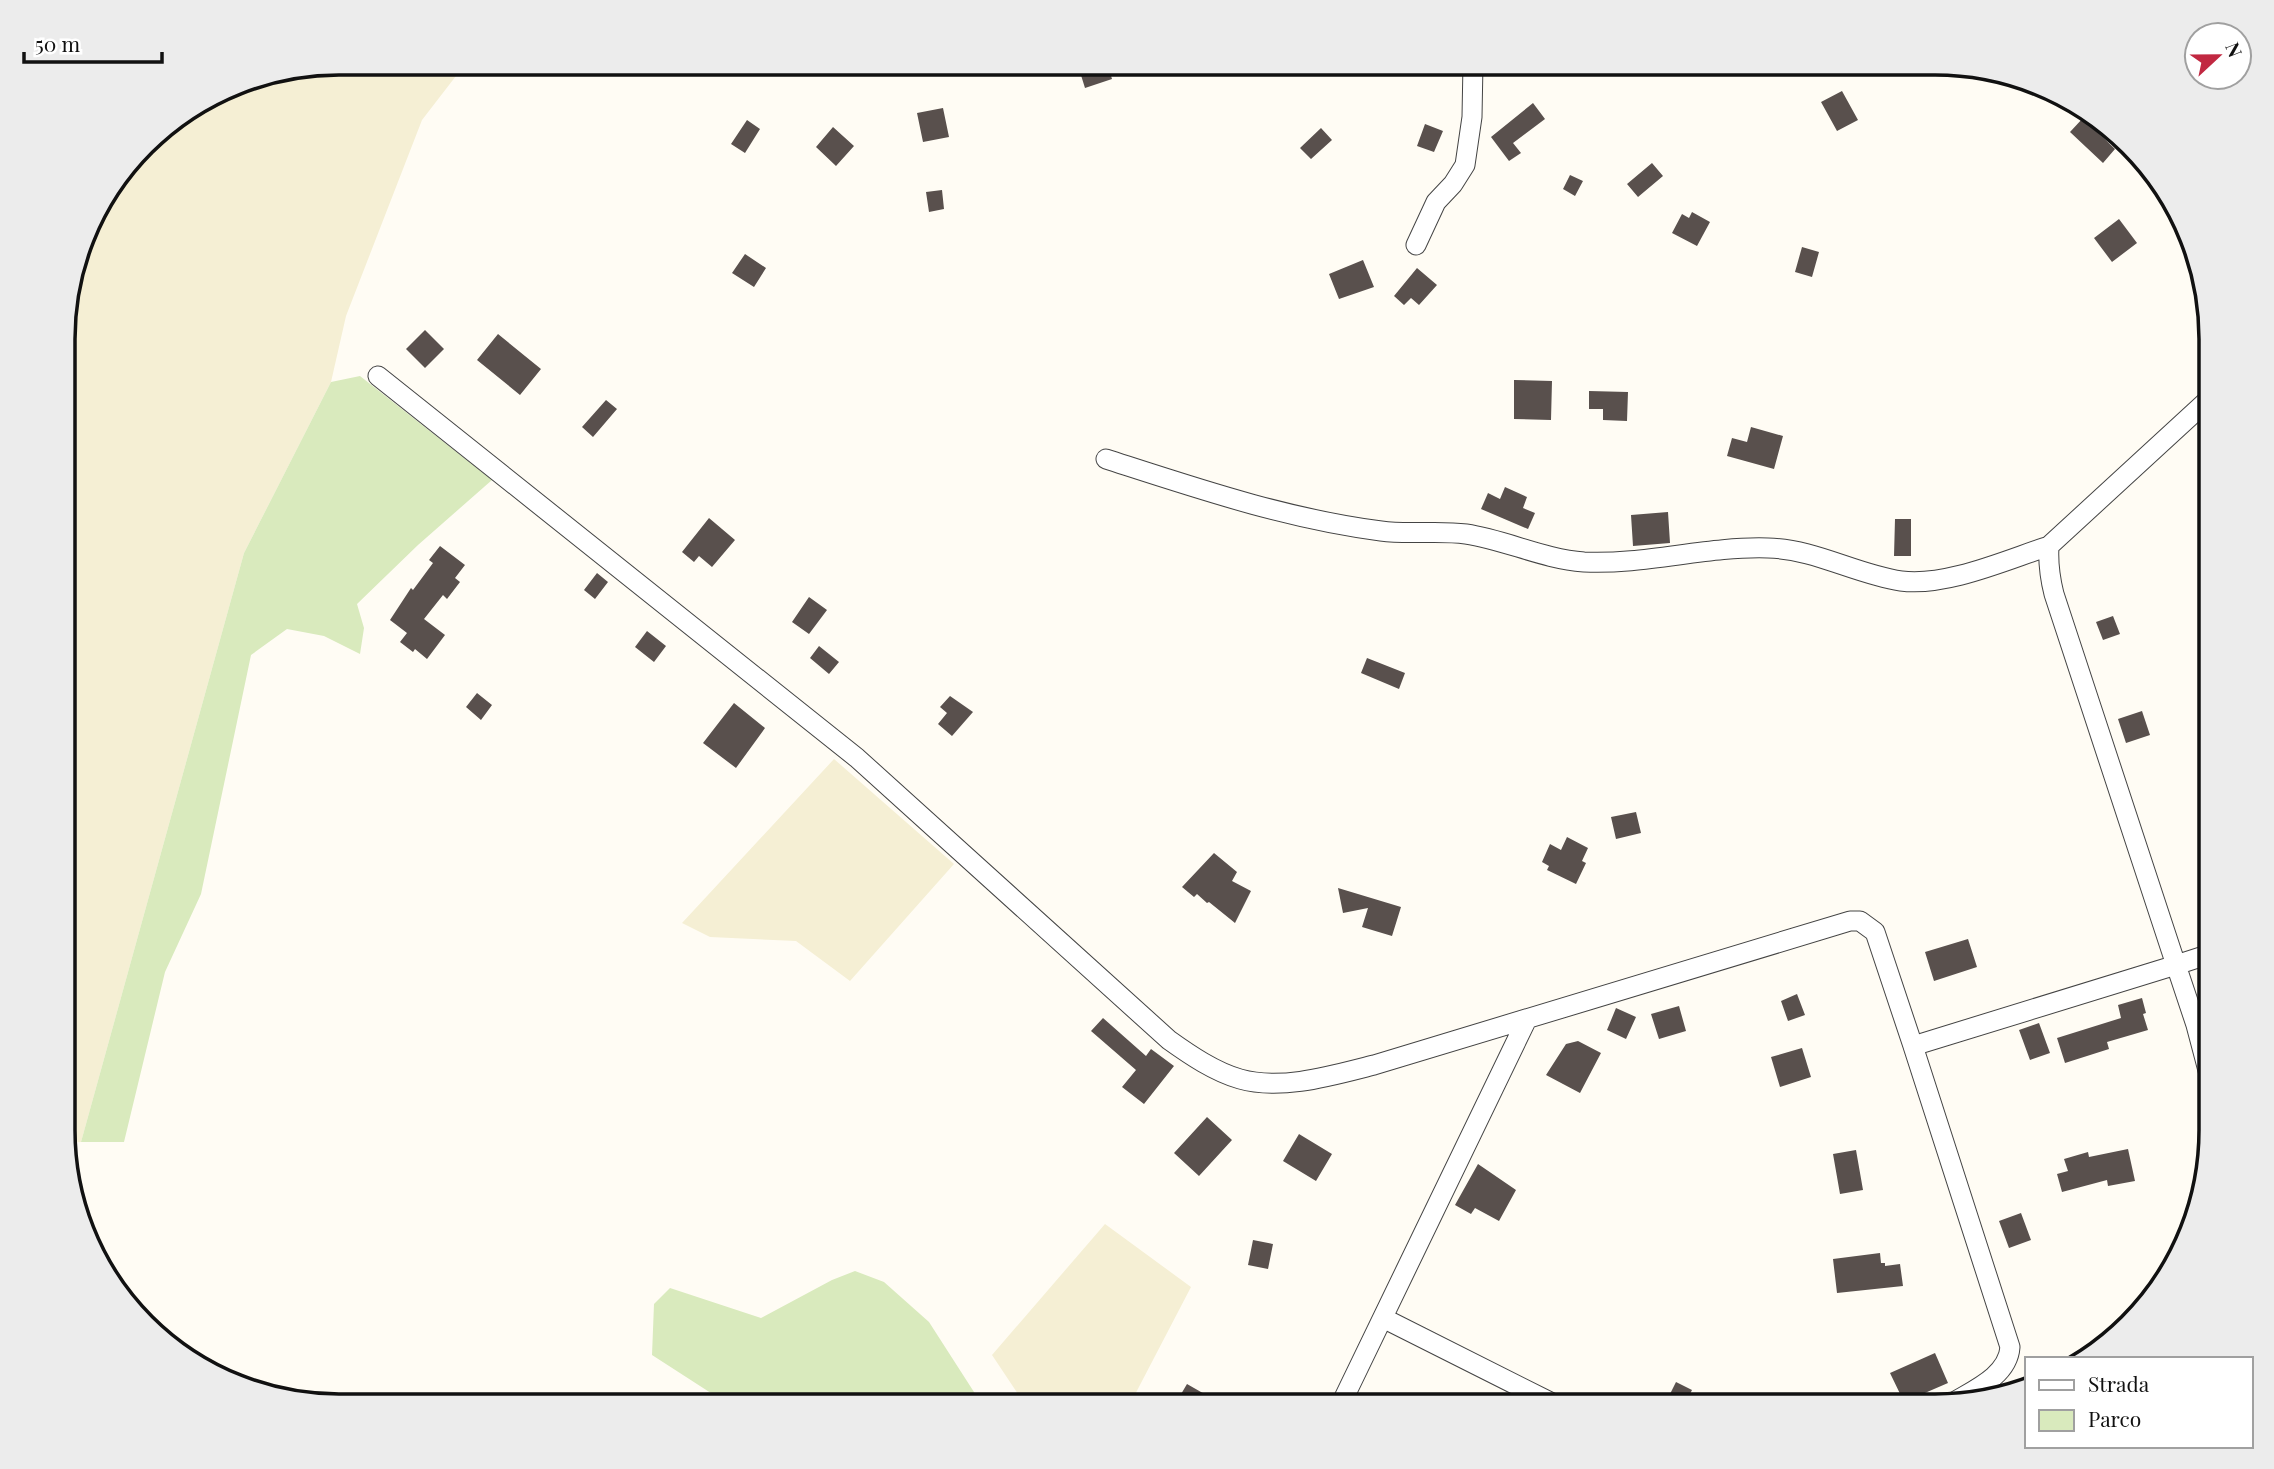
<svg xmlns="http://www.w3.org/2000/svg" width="2274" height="1469" viewBox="0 0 2274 1469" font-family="'Playfair Display',serif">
<rect width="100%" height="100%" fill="#fffcf4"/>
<!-- farmland -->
<path fill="#f5efd4" d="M 339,63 L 466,63 L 422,120 L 346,316 L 331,382 L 244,553 L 81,1142 L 65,1143 L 65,305 L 68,303 L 92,217 L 157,132 L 234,84 Z
M 834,759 L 954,864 L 850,981 L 796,941 L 710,937 L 682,923 Z
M 1105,1224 L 1191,1287 L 1129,1406 L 1026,1406 L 992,1355 Z"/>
<!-- green -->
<path fill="#d9eabd" d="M 360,376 L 492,480 L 418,545 L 357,604 L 364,628 L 360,654 L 324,636 L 287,629 L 251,655 L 201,894 L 165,972 L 124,1142 L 81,1142 L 244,553 L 331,382 Z
M 855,1271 L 884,1282 L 929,1322 L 983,1406 L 731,1406 L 652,1355 L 654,1304 L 670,1288 L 761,1318 L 832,1280 Z"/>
<!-- building -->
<path fill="#59504d" d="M 1107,63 L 1112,79 L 1085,88 L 1080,72 Z
M 1842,91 L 1858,120 L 1837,131 L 1821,102 Z
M 1533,103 L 1545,119 L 1513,143 L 1521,153 L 1509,161 L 1491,137 Z
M 943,108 L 949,137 L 923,142 L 917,113 Z
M 2083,118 L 2115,149 L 2103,163 L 2070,132 Z
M 747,120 L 760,129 L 745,153 L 731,144 Z
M 1425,124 L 1443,131 L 1434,152 L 1417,146 Z
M 833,127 L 854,146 L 836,166 L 816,147 Z
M 1321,128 L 1332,140 L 1311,159 L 1300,148 Z
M 1652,163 L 1663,176 L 1638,197 L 1627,184 Z
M 1570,175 L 1583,181 L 1575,196 L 1563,189 Z
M 942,190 L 944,209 L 929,212 L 926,192 Z
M 1692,212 L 1710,222 L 1697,246 L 1672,233 L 1682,214 L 1689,218 Z
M 2119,219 L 2137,243 L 2112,262 L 2094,238 Z
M 1802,247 L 1819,252 L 1812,277 L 1795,272 Z
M 745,254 L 766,268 L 754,287 L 732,273 Z
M 1363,260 L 1374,287 L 1339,299 L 1329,274 Z
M 1417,268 L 1437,285 L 1419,305 L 1411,298 L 1404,305 L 1394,296 Z
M 425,330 L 444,349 L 425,368 L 406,349 Z
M 498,334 L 541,369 L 520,395 L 477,360 Z
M 1514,380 L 1552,381 L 1551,420 L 1514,419 Z
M 1589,391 L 1628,392 L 1627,421 L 1603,420 L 1603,409 L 1589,409 Z
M 606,400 L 617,409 L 593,437 L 582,427 Z
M 1751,427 L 1783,436 L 1774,469 L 1727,456 L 1732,438 L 1747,442 Z
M 1505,487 L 1527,497 L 1523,508 L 1535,513 L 1528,529 L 1481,509 L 1488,493 L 1500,499 Z
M 1668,512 L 1670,543 L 1633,546 L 1631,515 Z
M 709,518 L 735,540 L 712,567 L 699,556 L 694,562 L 682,552 Z
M 1895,519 L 1911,519 L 1911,556 L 1894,556 Z
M 440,546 L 465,565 L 455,578 L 460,582 L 447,599 L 443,595 L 424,619 L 445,635 L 427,659 L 415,649 L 413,652 L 400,642 L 407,633 L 390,620 L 411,588 L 413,590 L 433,563 L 429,560 Z
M 597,573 L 608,582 L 595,599 L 584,590 Z
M 809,597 L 827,610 L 809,634 L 792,622 Z
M 2113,616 L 2120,634 L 2103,640 L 2096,622 Z
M 647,631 L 666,646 L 654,662 L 635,647 Z
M 819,646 L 839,662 L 829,674 L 810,658 Z
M 1367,658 L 1405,673 L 1399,689 L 1361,673 Z
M 477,693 L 492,705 L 481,720 L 466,707 Z
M 950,696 L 973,712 L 952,736 L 938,724 L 947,713 L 940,707 Z
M 734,703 L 765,728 L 736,768 L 703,743 Z
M 2142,711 L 2150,735 L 2126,743 L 2118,719 Z
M 1636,812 L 1641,833 L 1616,839 L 1611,817 Z
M 1567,837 L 1588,848 L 1582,861 L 1586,863 L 1576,884 L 1547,870 L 1549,866 L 1542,862 L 1550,844 L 1561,850 Z
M 1214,853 L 1237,872 L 1232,881 L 1251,891 L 1235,923 L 1209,902 L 1207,903 L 1197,894 L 1194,897 L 1182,887 Z
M 1338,888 L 1401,907 L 1392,936 L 1362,927 L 1368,908 L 1343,913 Z
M 1968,939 L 1977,967 L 1934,981 L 1925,952 Z
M 1797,994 L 1805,1015 L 1788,1021 L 1781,1001 Z
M 2142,998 L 2146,1013 L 2143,1014 L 2148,1030 L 2107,1042 L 2109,1049 L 2065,1063 L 2057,1038 L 2121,1018 L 2118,1005 Z
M 1679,1006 L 1686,1031 L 1659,1039 L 1651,1014 Z
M 1616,1008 L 1636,1017 L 1626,1039 L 1607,1030 Z
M 1103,1018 L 1146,1056 L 1151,1049 L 1174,1066 L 1144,1104 L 1122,1087 L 1136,1070 L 1091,1031 Z
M 2039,1023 L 2050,1053 L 2030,1060 L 2019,1030 Z
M 1578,1041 L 1601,1053 L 1580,1093 L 1546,1075 L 1566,1044 Z
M 1802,1048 L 1811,1077 L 1780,1087 L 1771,1057 Z
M 1207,1117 L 1232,1140 L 1199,1176 L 1174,1153 Z
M 1299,1134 L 1332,1154 L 1316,1181 L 1283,1161 Z
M 2128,1149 L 2135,1181 L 2108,1186 L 2107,1180 L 2062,1192 L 2057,1174 L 2068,1171 L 2064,1159 L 2088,1152 L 2089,1157 Z
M 1856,1150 L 1863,1190 L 1840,1194 L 1833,1154 Z
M 1478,1164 L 1516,1190 L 1499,1221 L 1475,1208 L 1471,1214 L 1455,1205 Z
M 2021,1213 L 2031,1240 L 2009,1248 L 1999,1221 Z
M 1253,1240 L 1273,1244 L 1268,1269 L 1248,1265 Z
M 1880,1253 L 1881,1263 L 1885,1263 L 1885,1266 L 1900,1264 L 1903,1286 L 1837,1293 L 1833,1259 Z
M 1935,1353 L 1948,1383 L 1904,1402 L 1890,1373 Z
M 1676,1382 L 1692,1390 L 1684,1406 L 1664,1406 Z
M 1187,1384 L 1208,1396 L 1203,1406 L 1174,1406 Z"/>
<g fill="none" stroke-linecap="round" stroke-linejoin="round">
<defs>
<path id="minor" d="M 1416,245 L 1436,202 L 1453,184 L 1465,165 L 1472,117 L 1473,63
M 378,376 L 857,758 L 1169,1040 C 1190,1055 1215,1072 1240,1079 C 1282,1091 1334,1075 1374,1065 L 1850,921 L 1860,921 L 1875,932 L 1913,1046 L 2176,965 L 2054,594 C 2050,578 2048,562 2049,546 L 2210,398
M 1106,459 C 1196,488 1287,519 1381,531 C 1409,535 1438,530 1466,534 C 1506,540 1543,559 1584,562 C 1645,565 1707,546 1768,548 C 1815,549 1855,574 1901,581 C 1946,587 2006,560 2049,546
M 2210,954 L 2176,965 L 2196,1025 L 2210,1078
M 1913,1046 L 2010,1347 C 2008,1377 1971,1391 1949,1405
M 1383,1318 L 1558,1406
M 1340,1406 L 1527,1019"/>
</defs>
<!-- minor casing -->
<use href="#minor" stroke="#444" stroke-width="21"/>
<!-- minor -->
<use href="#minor" stroke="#fff" stroke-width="19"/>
</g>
<!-- crop -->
<path d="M0 0H2274V1469H0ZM339 75H1935A264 264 0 0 1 2199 339V1130A264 264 0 0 1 1935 1394H339A264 264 0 0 1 75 1130V339A264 264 0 0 1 339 75Z" fill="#ececec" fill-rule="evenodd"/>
<path fill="none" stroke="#111" stroke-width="3.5" d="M339 75H1935A264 264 0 0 1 2199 339V1130A264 264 0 0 1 1935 1394H339A264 264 0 0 1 75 1130V339A264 264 0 0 1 339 75Z"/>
<!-- legend -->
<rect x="2025" y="1357" width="228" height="91" fill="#ffffff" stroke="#a0a0a0" stroke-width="2"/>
<rect x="2039" y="1380" width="35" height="10" fill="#ffffff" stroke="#a0a0a0" stroke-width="2"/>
<text x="2088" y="1392" font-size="21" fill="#111111">Strada</text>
<rect x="2039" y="1410" width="35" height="21" fill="#d9eabd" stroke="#a0a0a0" stroke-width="2"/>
<text x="2088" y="1427" font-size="21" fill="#111111">Parco</text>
<!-- north arrow -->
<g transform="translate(2218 56) rotate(68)"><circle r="33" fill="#ffffff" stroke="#a0a0a0" stroke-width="2"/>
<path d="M0-5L12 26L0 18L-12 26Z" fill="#c12841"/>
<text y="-10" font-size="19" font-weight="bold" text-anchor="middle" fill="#111111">N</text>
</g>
<!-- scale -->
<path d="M24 52v10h138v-10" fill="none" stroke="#111111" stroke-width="3.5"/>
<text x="35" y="52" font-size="21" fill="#111111" stroke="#ffffff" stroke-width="5" paint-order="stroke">50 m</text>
</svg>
